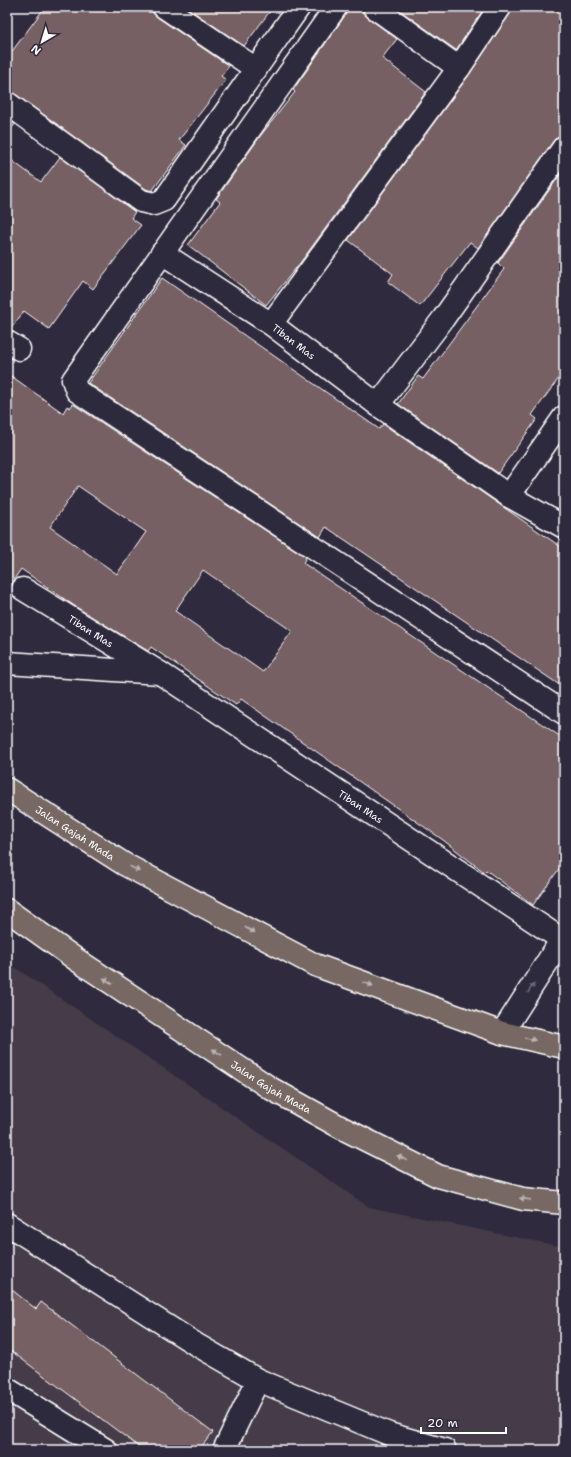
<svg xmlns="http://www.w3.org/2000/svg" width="571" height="1457" viewBox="0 0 571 1457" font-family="'Shantell Sans',sans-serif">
<rect width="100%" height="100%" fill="#2f2a3d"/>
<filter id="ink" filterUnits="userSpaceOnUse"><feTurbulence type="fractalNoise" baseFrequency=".025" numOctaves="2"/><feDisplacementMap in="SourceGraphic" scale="8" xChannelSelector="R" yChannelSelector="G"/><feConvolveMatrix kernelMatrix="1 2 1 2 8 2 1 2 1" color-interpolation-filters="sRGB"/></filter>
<g filter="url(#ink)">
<!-- built -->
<path fill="#443a49" d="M 7,962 L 369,1207 L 564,1247 L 564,1450 L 14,1450 L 7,1438 Z"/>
<!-- building -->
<path fill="#766064" stroke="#fff" fill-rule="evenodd" d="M 45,7 L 152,7 L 153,13 L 157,17 L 229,66 L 221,76 L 226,80 L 179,140 L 186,145 L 152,191 L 146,189 L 14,93 L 7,91 L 7,58 Z
M 186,7 L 273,7 L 244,46 Z
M 348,7 L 362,7 L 363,12 L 367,17 L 397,39 L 382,58 L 426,92 L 300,263 L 266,305 L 188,245 L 220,202 L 216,199 L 261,135 L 295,92 L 293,90 L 346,14 Z
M 395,7 L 485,7 L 456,50 Z
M 512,7 L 564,7 L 564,135 L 558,136 L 554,140 L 478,248 L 470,242 L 420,306 L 388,282 L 393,274 L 348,240 L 469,75 L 510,14 Z
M 7,118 L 15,124 L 7,135 Z
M 7,157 L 41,182 L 60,157 L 135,212 L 131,218 L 141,225 L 93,289 L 83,281 L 49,329 L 24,311 L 10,330 L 7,330 Z
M 564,169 L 564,371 L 532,415 L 537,419 L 498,473 L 398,404 L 418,376 L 423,379 L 504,269 L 498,263 Z
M 162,278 L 379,429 L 383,424 L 564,549 L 564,688 L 326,527 L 320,537 L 88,383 Z
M 7,373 L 63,413 L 67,406 L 70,408 L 73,404 L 306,557 L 303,563 L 564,739 L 564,862 L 533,905 L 486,870 L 484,872 L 443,840 L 241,699 L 236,705 L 151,647 L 148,651 L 76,607 L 21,569 L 7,589 ZM 78,486 L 146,532 L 117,574 L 50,527 ZM 203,570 L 292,631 L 263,672 L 175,611 Z
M 7,1286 L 36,1309 L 41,1302 L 213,1432 L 199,1450 L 143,1450 L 7,1348 Z"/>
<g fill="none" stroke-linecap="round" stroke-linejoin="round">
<defs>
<g id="minor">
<path d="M 164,7 L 256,69"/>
<path d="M 336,7 L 73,380 L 77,391 L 564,713"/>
<path d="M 374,7 L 459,68"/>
<path d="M 7,103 L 141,201 L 154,204 L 164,200 L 299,7"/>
<path id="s1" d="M 162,253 L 271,324 L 378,405 L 509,496 L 564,527"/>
<path d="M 271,324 L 459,68 L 500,7"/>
<path d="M 7,342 L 19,349"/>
<path d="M 378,405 L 443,319 L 564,147"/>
<path d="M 509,496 L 564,417"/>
<path d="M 7,663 L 160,673 L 23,589"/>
<path id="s2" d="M 160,673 L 564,941"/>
<path d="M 502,1033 L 564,936"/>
<path d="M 7,1224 L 197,1345 L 258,1380 L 389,1434 L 445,1450"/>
<path d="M 7,1389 L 106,1450"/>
<path d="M 224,1450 L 258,1380"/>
</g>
<g id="trunk">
<path id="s3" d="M 7,789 L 124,864 L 315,965 L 502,1033 L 564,1047"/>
<path id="s4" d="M 7,910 L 77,960 L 270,1088 L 342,1128 L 438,1176 L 523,1199 L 564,1203"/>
</g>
</defs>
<!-- minor casing -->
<use href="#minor" stroke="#fff" stroke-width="25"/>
<!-- trunk casing -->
<use href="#trunk" stroke="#fff" stroke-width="25"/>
<!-- minor -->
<use href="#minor" stroke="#2f2a3d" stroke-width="22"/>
<!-- trunk -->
<use href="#trunk" stroke="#776864" stroke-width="22"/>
</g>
<!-- one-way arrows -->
<defs><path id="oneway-solid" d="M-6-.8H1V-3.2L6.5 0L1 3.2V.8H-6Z"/></defs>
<g fill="#bbb4b2">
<use href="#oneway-solid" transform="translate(135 869) rotate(28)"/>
<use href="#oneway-solid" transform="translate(250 930) rotate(28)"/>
<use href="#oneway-solid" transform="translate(108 981) rotate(-147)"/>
<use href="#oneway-solid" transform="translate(368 984) rotate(20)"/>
<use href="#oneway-solid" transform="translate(530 1039) rotate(13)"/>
<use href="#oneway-solid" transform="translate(217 1052) rotate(-147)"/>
<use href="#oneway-solid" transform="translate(402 1158) rotate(-153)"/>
<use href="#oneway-solid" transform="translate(525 1199) rotate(-171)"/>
</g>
<use fill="#6d6a77" href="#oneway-solid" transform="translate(531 988) rotate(-57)"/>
</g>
<g text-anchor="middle" stroke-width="4" stroke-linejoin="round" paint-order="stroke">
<!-- street labels -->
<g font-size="10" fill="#fff" stroke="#2f2a3d">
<text dy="4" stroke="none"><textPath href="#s1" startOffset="159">Tiban Mas</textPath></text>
<text transform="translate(91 631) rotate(32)" y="4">Tiban Mas</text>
<text dy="4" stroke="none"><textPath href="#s2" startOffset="241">Tiban Mas</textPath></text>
<text dy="4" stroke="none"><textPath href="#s3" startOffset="81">Jalan Gajah Mada</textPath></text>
<text dy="4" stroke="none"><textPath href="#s4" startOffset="318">Jalan Gajah Mada</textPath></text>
</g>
</g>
<!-- margin -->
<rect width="571" height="1457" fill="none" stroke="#2f2a3d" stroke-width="24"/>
<rect x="12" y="12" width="547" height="1433" fill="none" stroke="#fff" stroke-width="1.5" filter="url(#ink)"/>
<!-- north arrow -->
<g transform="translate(42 42) rotate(218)" stroke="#2f2a3d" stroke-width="3" paint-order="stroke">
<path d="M0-3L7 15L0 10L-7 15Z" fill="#ffffff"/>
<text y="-6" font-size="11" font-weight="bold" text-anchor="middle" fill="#ffffff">N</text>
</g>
<!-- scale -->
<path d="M421 1427v6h85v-6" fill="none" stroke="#ffffff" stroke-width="2"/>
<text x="427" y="1427" font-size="12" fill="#ffffff" stroke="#2f2a3d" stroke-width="3" paint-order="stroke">20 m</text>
</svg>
